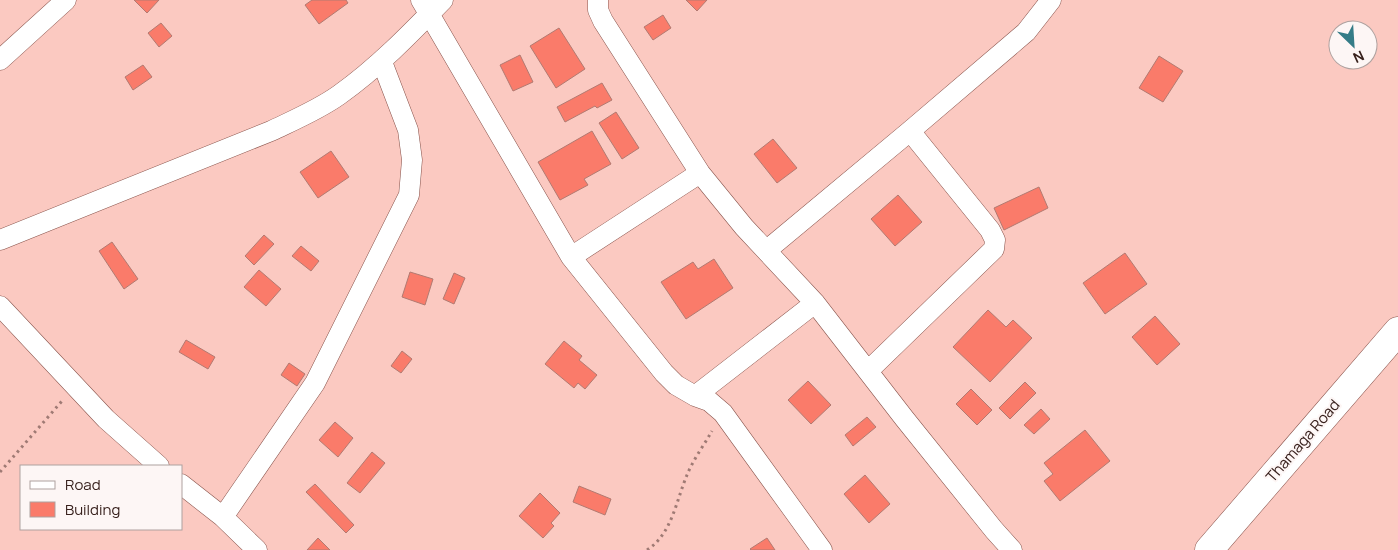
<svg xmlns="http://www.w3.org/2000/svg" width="1398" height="550" viewBox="0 0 1398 550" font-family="Manrope,sans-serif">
<rect width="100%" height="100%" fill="#fbc9c1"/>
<!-- building -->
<path fill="#fa7b6a" stroke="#b27a71" d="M 134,0 L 159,0 L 147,13 Z
M 312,0 L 346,0 L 348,3 L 319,24 L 305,5 Z
M 686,0 L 707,0 L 697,11 Z
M 663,15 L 671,28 L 653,40 L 644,27 Z
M 161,23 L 172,36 L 159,47 L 148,33 Z
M 559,28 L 585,69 L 556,88 L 530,46 Z
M 520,55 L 533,82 L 513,91 L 500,65 Z
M 1159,56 L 1183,71 L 1163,102 L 1139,88 Z
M 143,65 L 152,77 L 133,90 L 125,77 Z
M 602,83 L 612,100 L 597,108 L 595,106 L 565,122 L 557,107 Z
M 616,112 L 639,148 L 622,159 L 599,123 Z
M 592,131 L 611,164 L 584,179 L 588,185 L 560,200 L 538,162 Z
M 773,139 L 797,168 L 777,183 L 754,154 Z
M 331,151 L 349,177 L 318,198 L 300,172 Z
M 1039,187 L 1048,208 L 1004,230 L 994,208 Z
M 898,195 L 922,222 L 895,246 L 871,219 Z
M 264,235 L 274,244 L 254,265 L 245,256 Z
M 112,242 L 138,279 L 124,289 L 99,251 Z
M 301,246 L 319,261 L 311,271 L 292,256 Z
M 1125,253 L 1147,284 L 1105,314 L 1083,283 Z
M 714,259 L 733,288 L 686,319 L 661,282 L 693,262 L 698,269 Z
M 259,270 L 281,289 L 266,306 L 244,287 Z
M 410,272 L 433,279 L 425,305 L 402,297 Z
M 454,273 L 465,278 L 454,304 L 443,299 Z
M 988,310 L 1006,327 L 1013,320 L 1032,338 L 990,382 L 953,347 Z
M 1155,316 L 1180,344 L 1157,365 L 1132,337 Z
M 186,340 L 215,357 L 208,369 L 179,352 Z
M 564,341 L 582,356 L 579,360 L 597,375 L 585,389 L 578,383 L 574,388 L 545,364 Z
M 402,351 L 412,359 L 401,373 L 391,366 Z
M 289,363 L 305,374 L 297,386 L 281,375 Z
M 808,381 L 831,405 L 811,424 L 788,400 Z
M 1025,382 L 1036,393 L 1010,419 L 999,408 Z
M 971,389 L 992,410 L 977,425 L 956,404 Z
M 1041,409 L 1050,419 L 1034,434 L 1024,425 Z
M 867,417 L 876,427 L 853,446 L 845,435 Z
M 335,422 L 353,438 L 338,457 L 319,440 Z
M 1085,430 L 1110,461 L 1060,501 L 1044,481 L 1053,474 L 1044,463 Z
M 372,452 L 385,463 L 360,493 L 347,483 Z
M 865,475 L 890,504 L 869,523 L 844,494 Z
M 315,484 L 354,525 L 346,533 L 306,492 Z
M 579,486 L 611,499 L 605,515 L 573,502 Z
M 540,493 L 560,513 L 551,523 L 554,526 L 543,538 L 519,516 Z
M 318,538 L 330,550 L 307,550 Z
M 767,538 L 775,550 L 751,550 L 750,549 Z"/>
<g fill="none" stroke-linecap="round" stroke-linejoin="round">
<defs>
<path id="minor" d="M 421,0 L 571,257 L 664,373 L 676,385 L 695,396 L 709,401 L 723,413 L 822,550
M 598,0 L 598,10 L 603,21 L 700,173 L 744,227 L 815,303 L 904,418 L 994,530 L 1012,550
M 0,60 L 66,0
M 0,240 L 271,131 C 294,120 318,110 339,95 C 377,68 410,34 443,0
M 767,250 L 910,131 L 1026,32 L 1051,0
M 571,257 L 700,173
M 0,306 L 106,419 L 159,466
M 868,371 L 994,249 L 995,240 L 990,230 L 910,131
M 695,396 L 815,303
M 181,484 L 223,517 L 257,550
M 223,517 L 315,383 L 409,195 L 412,160 L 408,130 L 382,62"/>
<path id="secondary" d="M 1209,550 L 1398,331"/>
</defs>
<!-- minor casing -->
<use href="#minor" stroke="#88534b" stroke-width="21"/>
<!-- secondary casing -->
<use href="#secondary" stroke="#88534b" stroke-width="29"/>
<!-- path -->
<path stroke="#9f7a74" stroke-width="3" stroke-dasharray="2.5 4" stroke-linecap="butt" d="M 0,472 L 62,401
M 647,550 C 672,534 676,501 687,475 C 693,460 704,445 712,431"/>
<!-- minor -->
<use href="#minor" stroke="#fff" stroke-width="20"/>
<!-- secondary -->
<use href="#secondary" stroke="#fff" stroke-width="28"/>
</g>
<g text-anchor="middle" stroke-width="4" stroke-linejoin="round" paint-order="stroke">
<!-- street labels -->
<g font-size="15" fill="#38211d" stroke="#fdf6f5">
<text transform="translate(1303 441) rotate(-49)" y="5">Thamaga Road</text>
</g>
</g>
<!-- legend -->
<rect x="20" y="465" width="162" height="65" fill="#fdf6f5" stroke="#aea19f"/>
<rect x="30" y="481" width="25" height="8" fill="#ffffff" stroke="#aea19f"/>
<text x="65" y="490" font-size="15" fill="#38211d">Road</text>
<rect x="30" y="502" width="25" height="15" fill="#fa7b6a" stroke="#aea19f"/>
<text x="65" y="515" font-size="15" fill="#38211d">Building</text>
<!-- north arrow -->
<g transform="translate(1353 45) rotate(155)"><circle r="24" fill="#fdf6f5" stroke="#aea19f"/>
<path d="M0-4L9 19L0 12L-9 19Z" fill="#357c87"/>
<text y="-8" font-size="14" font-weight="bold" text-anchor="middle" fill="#38211d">N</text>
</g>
</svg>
